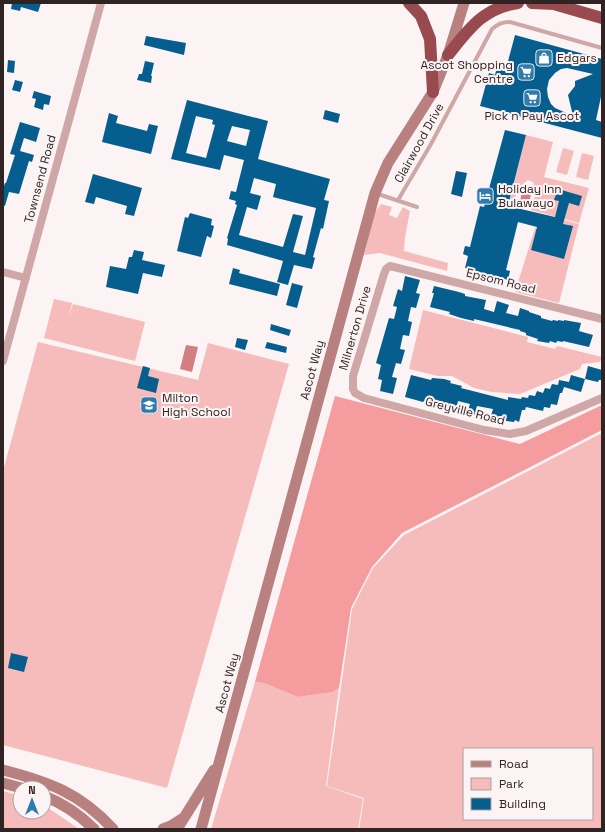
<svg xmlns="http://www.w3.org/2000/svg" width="605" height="832" font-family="'Space Grotesk',sans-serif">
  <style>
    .green { fill: #f6bbbb; fill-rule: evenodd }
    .forest { fill: #f59c9e }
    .water { fill: #d37e81 }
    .building { fill: #055e8d; fill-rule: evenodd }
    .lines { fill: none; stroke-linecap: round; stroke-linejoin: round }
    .lane { stroke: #cfa7a7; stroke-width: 4 }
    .street { stroke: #cfa7a7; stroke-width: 8 }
    .secondary { stroke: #b98080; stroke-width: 11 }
    .highway { stroke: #994a4e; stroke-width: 12 }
    .labels { text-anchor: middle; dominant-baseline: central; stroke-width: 4; stroke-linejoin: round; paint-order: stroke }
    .poi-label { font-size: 12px; fill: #302323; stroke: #fcf4f4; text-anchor: start }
    .street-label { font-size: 12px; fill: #302323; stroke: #fcf4f4 }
  </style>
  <rect width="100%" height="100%" fill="#fcf4f4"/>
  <!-- green -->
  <path class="green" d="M526 135 553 142 544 177 589 188 579 223 531 210 536 191 533 182 528 180 518 188 513 206 509 205Z
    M563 148 574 151 567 175 556 172Z
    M582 153 594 156 588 180 576 177Z
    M381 204 392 207 389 215 397 218 403 207 410 211 405 237 404 251 448 263 447 271 380 253 364 255 375 212Z
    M556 218 579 224 559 303 515 292 535 228 542 230Z
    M54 299 72 303 69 317 73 304 145 322 135 361 44 338Z
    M423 310 528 337 527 342 555 349 557 346 602 357 600 362 582 364 580 369 520 394 492 392 474 388 452 376H438L409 369Z
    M38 342 198 380 208 343 289 364 167 788 3 745V471Z
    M602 433V829H359L364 798 327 786 352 609 373 568 404 535ZM464 749H592V819H464Z
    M255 682 264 683 298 697 333 692 339 688 326 786 363 799 358 829H211Z
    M3 791 20 796V812H44V805L79 829H3Z"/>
  <!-- forest -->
  <path class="forest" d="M335 396 520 444 602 405V430L402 533 372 567 351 608 339 688 333 692 298 697 264 683 255 682Z"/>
  <!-- water -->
  <path class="water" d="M523 188 532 190 528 207 519 205Z
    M186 345 198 347 192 372 180 369Z"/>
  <!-- building -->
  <path class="building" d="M12 3H41L38 12 21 7 20 11 11 9Z
    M515 35 602 59V92L596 120 602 122V138L480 106 489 73 495 75 498 63 507 65ZM567 68 593 74 575 81V86L568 95 573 116 555 108 551 104 548 97 547 89 549 80 555 73 561 69Z
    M146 36 186 43 184 55 144 45Z
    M8 60 15 61 14 73 7 72Z
    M145 61 154 63 151 76H152L151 83 137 80 139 74H142Z
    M15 80 23 82 20 92 12 90Z
    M34 91 51 96 49 105 44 104 43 110 34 107 36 99 32 98Z
    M187 100 268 121 258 159 330 179 324 200 329 201 323 229 321 228 313 257 315 258 312 269 294 265 288 285 277 282 283 261 227 245 228 239 227 238 237 205 235 204 236 201 229 199 231 191 236 192 244 160 224 155 220 170 171 159ZM196 116 213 120 212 124 215 125 206 158 186 153ZM232 126 250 130 246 146 227 141ZM254 178 276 184 273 197 316 208 305 255 293 252 303 216 293 214 283 247 239 235 247 207 257 210 261 196 250 193Z
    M325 110 340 114 338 123 323 119Z
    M109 113 118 116 116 123 147 131 149 124 158 126 151 154 102 142Z
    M20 122 40 128 36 142 24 138 20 151 34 155 32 162 29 161 19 194 9 192 5 206 3 205V189L5 183H6L15 155 10 154Z
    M505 130 526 135 508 206 555 217 559 201 554 200 558 189 582 196 579 206 569 203 563 224 573 226 564 259 531 250 537 227 518 222 506 270 510 271 508 280 465 268 468 256 463 254 465 246 470 247 480 206 484 207Z
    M456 171 467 173 462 197 451 194Z
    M93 174 142 188 134 216 125 214 127 206 96 197 94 204 85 202Z
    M190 213 212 219 211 225 214 226 211 238 207 236 201 257 177 251 185 217 188 218Z
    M134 250 144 252 142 260 165 265 162 277 143 273 138 294 106 287 110 266 126 269 129 257H132Z
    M233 268 240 270 239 273 280 284 277 296 229 284Z
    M405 276 420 280 416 293 420 294 416 308 411 307 408 321 412 322 409 336 403 335 400 349 405 350 401 364 396 363 392 377 397 378 393 394 380 391 382 380 378 379 381 365 376 363 389 318 394 319 397 307 393 306 398 289 402 291Z
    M292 283 303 286 297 308 286 305Z
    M434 286 459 292 465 294V296L486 300 484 309 494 312 497 301 509 305 506 313 518 316 520 308 529 311V312L541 316V318L552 321 553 320 558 321V320L564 321V320L581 323 579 331 593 335 589 347 563 341V342L557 341 556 343 550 341 549 343 537 341 538 339 526 335V333L520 331V330L474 319V321L461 318 449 314 450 312 430 307 434 293H432Z
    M271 324 291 330 289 336 270 330Z
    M237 338 248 340 245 350 235 347Z
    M267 342 287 347 286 353 265 348Z
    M143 366 150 368 148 376 159 379 156 393 137 388Z
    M588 366 602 370V380H599L598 382 585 379Z
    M411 375 431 380 432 378 444 379 451 381 450 383 462 386 461 388 508 400V397L521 399 522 397 528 398 529 395 535 396 537 391 543 393 545 388 550 389 552 384 558 385 559 380 569 382 571 375 585 379 581 392 564 387 562 393H560L557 405 551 404 550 408 544 407 543 411 526 407 525 410H522L519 422 515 420 514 422 500 420V422L490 419 493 409 477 406 475 415 467 414 470 404 458 401 456 410 447 407V406L430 401H424L423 402 405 397Z
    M11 653 28 657 24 672 8 668Z"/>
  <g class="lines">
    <!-- lane -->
    <path class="lane" d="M375 193 417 207
      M398 200 431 144 492 29C498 24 502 22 510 22L602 48"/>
    <!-- street -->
    <path class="street" d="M3 272 26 278
      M602 319 390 266 386 269 384 274 353 376V389L355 393 364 398 484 430 510 434 526 431 602 398
      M3 361 101 3"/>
    <!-- secondary -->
    <path class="secondary" d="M3 770C49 782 80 793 113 829
      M3 783 21 788
      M44 796C62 803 80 815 94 829
      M163 829 171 826 182 819
      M177 829 214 770
      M201 829 375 193 388 163 433 92 448 55 464 3"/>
    <!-- highway -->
    <path class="highway" d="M409 3 421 16 430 39 433 92
      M532 3 555 4
      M550 3 602 18
      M448 55C469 29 483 8 518 3"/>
  </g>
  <!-- icons -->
  <defs>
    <symbol id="shop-square" viewBox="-11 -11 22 22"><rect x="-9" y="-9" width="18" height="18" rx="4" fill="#2e7cae" stroke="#fcf4f4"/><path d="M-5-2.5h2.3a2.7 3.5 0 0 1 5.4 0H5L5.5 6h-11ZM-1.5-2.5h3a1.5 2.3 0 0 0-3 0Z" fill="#fff"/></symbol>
    <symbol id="supermarket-square" viewBox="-11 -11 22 22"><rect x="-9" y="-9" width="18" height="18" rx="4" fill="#2e7cae" stroke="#fcf4f4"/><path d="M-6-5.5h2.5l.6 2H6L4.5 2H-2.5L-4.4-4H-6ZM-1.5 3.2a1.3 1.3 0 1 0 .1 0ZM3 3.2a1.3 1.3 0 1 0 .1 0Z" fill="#fff"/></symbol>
    <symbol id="hotel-square" viewBox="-11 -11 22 22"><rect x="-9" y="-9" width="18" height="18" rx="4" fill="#2e7cae" stroke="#fcf4f4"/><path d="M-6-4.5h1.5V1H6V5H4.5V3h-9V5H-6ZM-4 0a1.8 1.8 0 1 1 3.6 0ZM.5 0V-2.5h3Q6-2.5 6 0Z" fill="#fff"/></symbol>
    <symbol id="school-square" viewBox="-11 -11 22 22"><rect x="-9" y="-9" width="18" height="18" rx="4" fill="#2e7cae" stroke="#fcf4f4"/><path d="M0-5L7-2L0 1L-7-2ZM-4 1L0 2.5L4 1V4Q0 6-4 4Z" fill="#fff"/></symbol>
  </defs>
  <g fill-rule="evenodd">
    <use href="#shop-square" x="534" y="48" width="20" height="20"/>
    <use href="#supermarket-square" x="516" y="62" width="20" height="20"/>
    <use href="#supermarket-square" x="522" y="88" width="20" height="20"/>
    <use href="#hotel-square" x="475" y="186" width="20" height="20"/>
    <use href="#school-square" x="139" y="395" width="20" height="20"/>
  </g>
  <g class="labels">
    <!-- poi labels -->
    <g class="poi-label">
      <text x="557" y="58">Edgars</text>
      <text x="513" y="65" text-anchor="end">Ascot Shopping<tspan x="513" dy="14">Centre</tspan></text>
      <text x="532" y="116" text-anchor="middle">Pick n Pay Ascot</text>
      <text x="498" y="189">Holiday Inn<tspan x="498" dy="14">Bulawayo</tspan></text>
      <text x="162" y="398">Milton<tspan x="162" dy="14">High School</tspan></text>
    </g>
    <!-- street labels -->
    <g class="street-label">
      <text transform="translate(419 143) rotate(-61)">Clairwood Drive</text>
      <text transform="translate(40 179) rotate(-75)">Townsend Road</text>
      <text transform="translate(501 281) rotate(14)">Epsom Road</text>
      <text transform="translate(355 328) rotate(-74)">Milnerton Drive</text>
      <text transform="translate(312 370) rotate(-75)">Ascot Way</text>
      <text transform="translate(465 411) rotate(14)">Greyville Road</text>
      <text transform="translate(227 683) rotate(-75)">Ascot Way</text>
    </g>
  </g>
  <!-- border -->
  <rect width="605" height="832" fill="none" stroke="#302323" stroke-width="8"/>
  <!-- legend -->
  <rect x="463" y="748" width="130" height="72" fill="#fcf4f4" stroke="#aaa0a0"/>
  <rect x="471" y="761" width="20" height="6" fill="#b98080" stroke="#aaa0a0"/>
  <text x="499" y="768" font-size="12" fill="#302323">Road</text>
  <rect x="471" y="778" width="20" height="12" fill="#f6bbbb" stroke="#aaa0a0"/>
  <text x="499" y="788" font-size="12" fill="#302323">Park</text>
  <rect x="471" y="798" width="20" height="12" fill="#055e8d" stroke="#aaa0a0"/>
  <text x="499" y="808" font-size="12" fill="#302323">Building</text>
  <!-- north arrow -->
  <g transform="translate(32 800)"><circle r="19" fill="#fcf4f4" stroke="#aaa0a0"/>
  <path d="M0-3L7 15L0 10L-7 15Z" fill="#2e7cae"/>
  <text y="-6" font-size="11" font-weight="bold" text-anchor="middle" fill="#302323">N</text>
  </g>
</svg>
